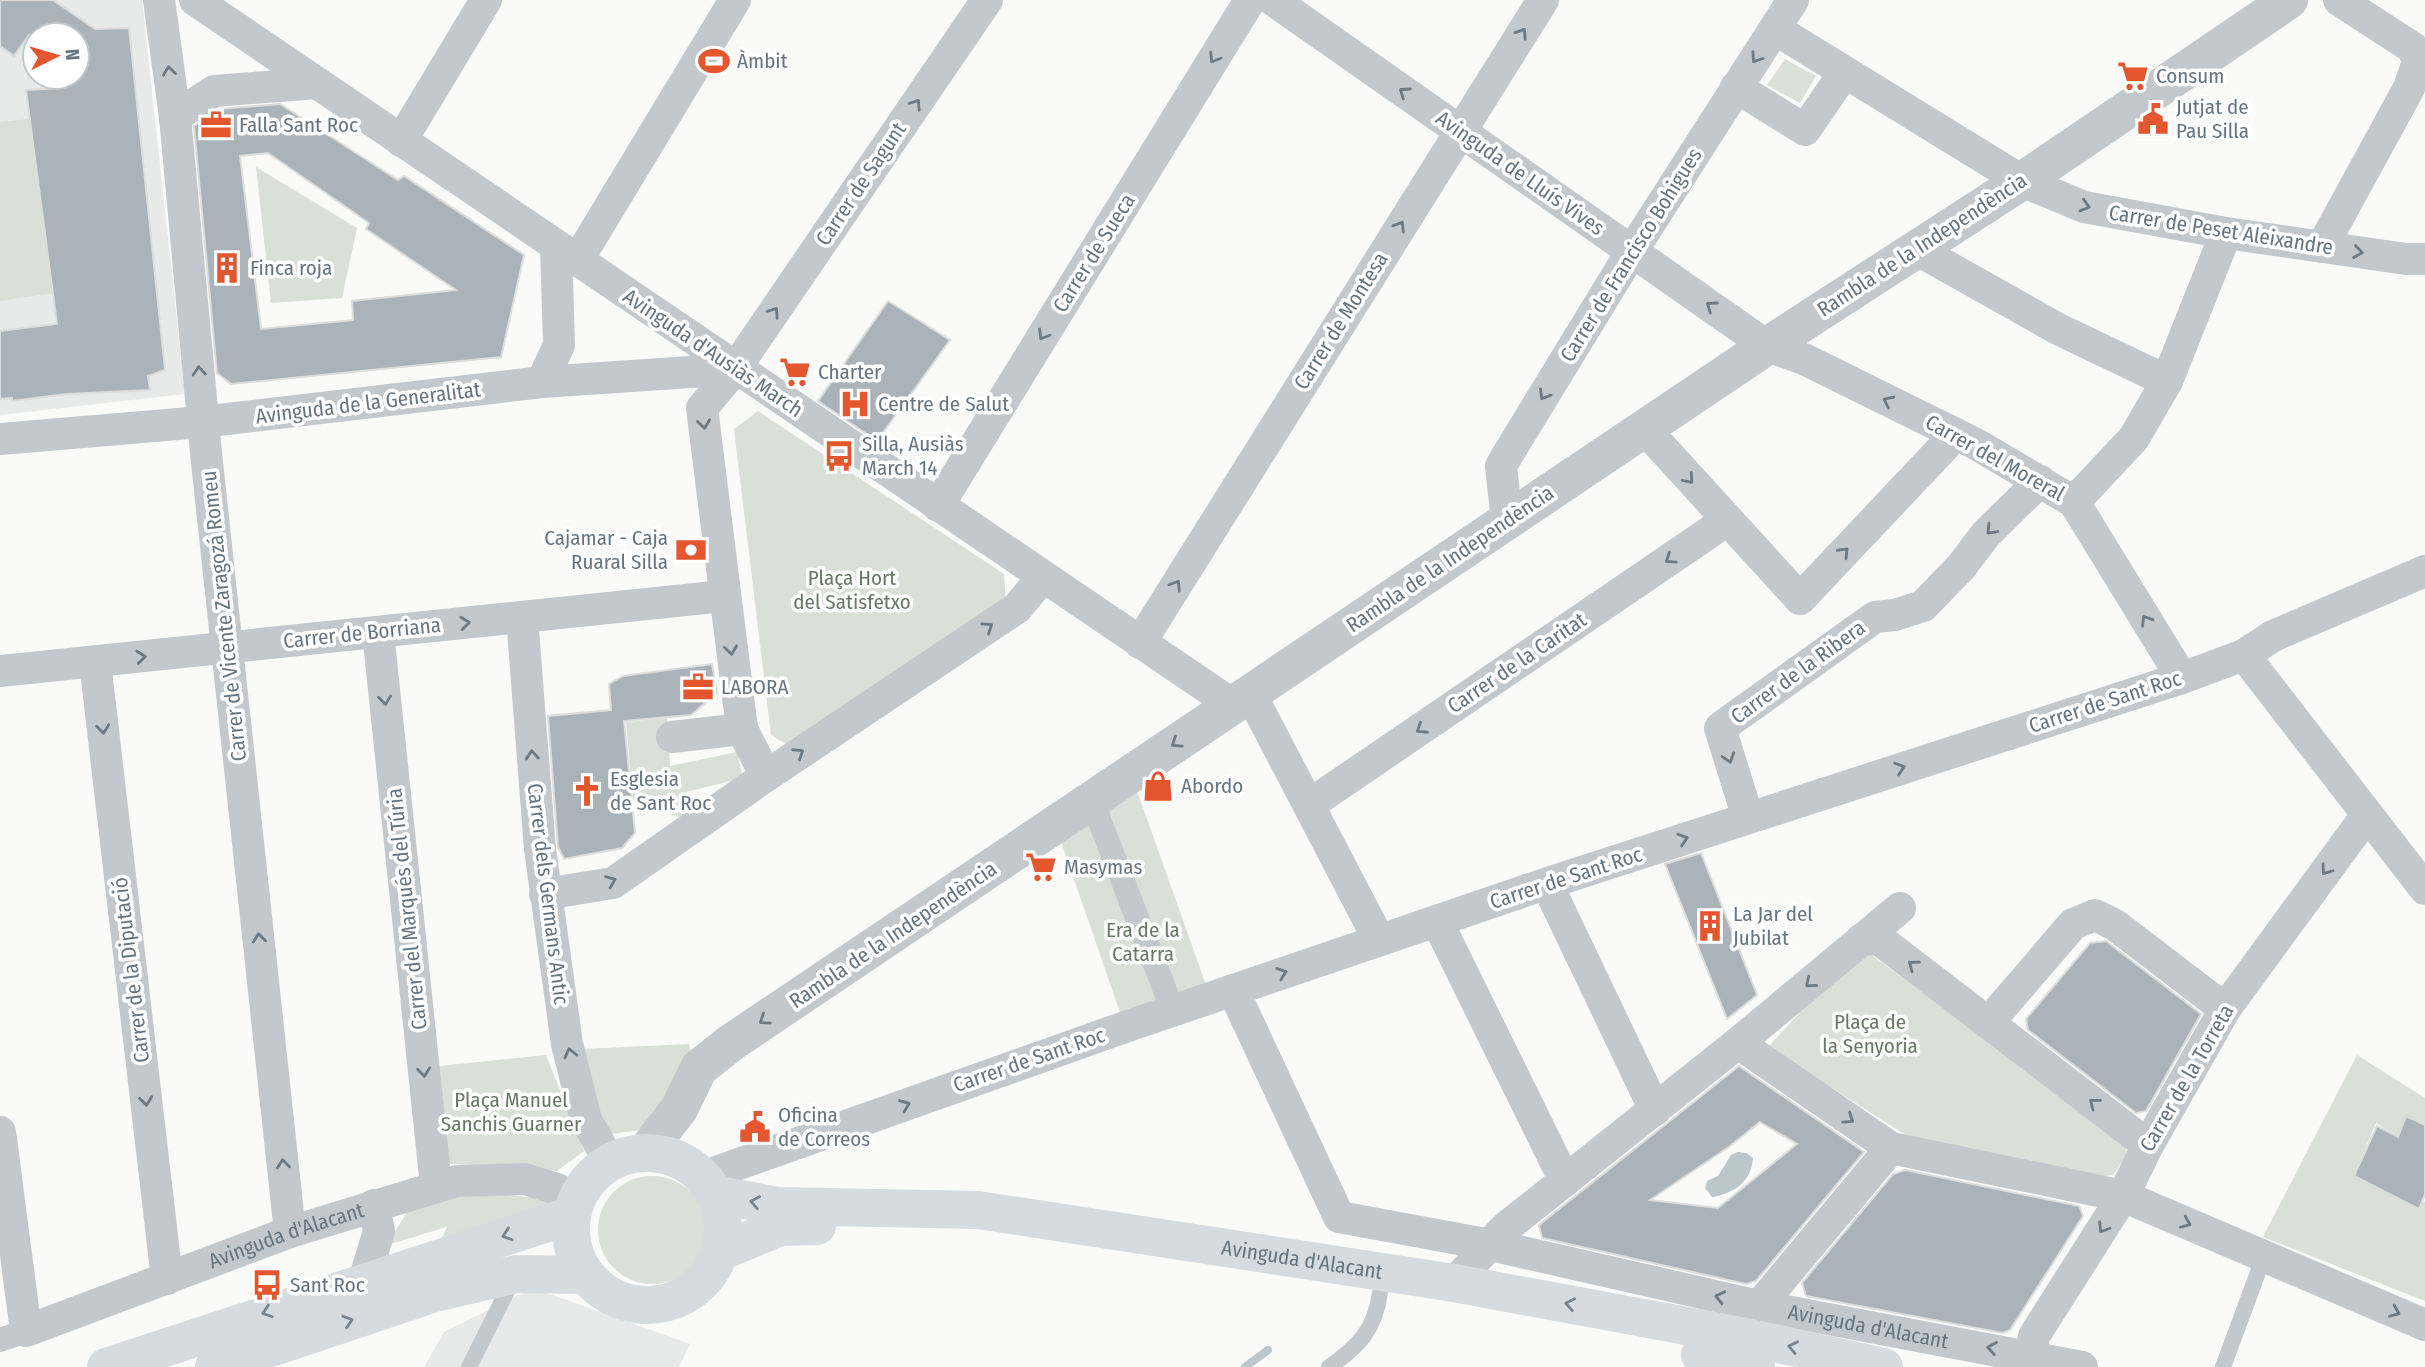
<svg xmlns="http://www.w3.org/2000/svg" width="2425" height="1367" font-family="'Fira Sans Condensed',sans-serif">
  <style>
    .built { fill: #e8e9e9; fill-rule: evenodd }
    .green { fill: #dadfd7 }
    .water { fill: #bbc7cb }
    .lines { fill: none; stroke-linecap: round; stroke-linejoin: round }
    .stream { stroke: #bbc7cb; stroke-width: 8 }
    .building { fill: #aab3b9; stroke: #dcdcda; stroke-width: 2; fill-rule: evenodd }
    .service { stroke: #c3c8cc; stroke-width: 16 }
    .pedestrian { stroke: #c3c8cc; stroke-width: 24 }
    .minor { stroke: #c3c8cc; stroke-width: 32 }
    .tertiary { stroke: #c3c8cc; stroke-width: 38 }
    .secondary { stroke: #d6dbdf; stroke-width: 38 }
    .oneway { stroke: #6a7a87 }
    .oneway2 { stroke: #768591 }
    .labels { text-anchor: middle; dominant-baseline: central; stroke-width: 7; stroke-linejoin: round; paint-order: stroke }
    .poi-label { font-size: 21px; fill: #657683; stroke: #fff; text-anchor: start }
    .street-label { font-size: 21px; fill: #657683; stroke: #fff }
    .park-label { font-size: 21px; fill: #687a64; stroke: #fff }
  </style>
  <rect width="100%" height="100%" fill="#fafaf8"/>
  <!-- built -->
  <path class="built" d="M0 0H142L185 394 0 415ZM35 35H77V77H35Z
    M533 1288 690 1344 679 1367H424L444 1332Z"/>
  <!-- green -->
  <path class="green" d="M1785 59 1816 76 1800 103 1767 85Z
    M29 119 53 293 0 301V122Z
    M256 167 357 228 342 298 271 303Z
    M758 411 1004 574 1006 606 791 747 771 735 734 429Z
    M667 718 670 766 737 752 743 778 686 792 688 812 680 817 672 815 670 796 633 800 626 722Z
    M1131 774 1211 999 1125 1027 1056 827Z
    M1854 954 1873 956 2125 1140 2127 1154 2114 1174 2085 1181 1920 1144 1768 1047Z
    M689 1044 692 1058 648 1129 611 1134 598 1112 583 1049Z
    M546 1055 584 1151 557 1171 532 1167 450 1164 439 1149 430 1067Z
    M2357 1055 2425 1098V1125L2398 1137 2376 1123 2354 1175 2425 1202V1301L2263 1237Z
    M598 1230a54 54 0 1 1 108 0a54 54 0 1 1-108 0Z
    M462 1190 556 1200 438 1246 447 1227 387 1245 412 1204Z"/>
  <!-- water -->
  <path class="water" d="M1738 1152 1746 1153 1753 1158C1751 1182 1735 1193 1712 1197L1705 1188 1707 1181 1718 1176 1731 1155Z"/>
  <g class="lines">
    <!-- stream -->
    <path class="stream" d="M1245 1367 1268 1350"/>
  </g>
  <!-- building -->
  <path class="building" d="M0 0H53L95 29 129 28 165 370 148 376 150 390 66 394 12 401V398L0 399V331L57 324 26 90 61 88 69 77H77V35H29L14 56 0 46Z
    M280 104 398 180 404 176 524 255 501 357 231 384 217 373 194 126 220 109ZM268 153 369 223 366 229 456 290 352 301 353 320 261 329 240 156Z
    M888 301 950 340 877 441 818 401Z
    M712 664 717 693 691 715 624 721 635 833 622 848 564 859 558 847 548 716 611 710 609 684 623 676Z
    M1701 853 1757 995 1727 1019 1665 864Z
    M2106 941 2201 1014 2146 1111 2136 1113 2028 1030 2026 1019 2090 943Z
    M1739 1066 1864 1152 1756 1281 1746 1284 1542 1238 1539 1225ZM1760 1122 1797 1144 1718 1208 1650 1200 1730 1146Z
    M2406 1116 2425 1125V1194L2419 1209 2354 1176 2377 1126 2398 1137Z
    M1905 1170 2079 1206 2083 1216 2010 1330 2003 1333 1806 1296 1802 1283 1893 1174Z"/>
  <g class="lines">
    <!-- service -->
    <path class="service" d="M469 1367 513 1279
      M1329 1367C1358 1347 1375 1330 1380 1293
      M2223 1367 2264 1256"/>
    <!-- pedestrian -->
    <path class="pedestrian" d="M1092 801 1173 1011
      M0 1340 26 1331"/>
    <!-- minor -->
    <g class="minor">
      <path d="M159 0 175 117 206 453 290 1232"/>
      <path d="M195 0 1233 705"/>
      <path d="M1273 0 1767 346 1804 359 1976 444 2074 502 2182 678"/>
      <path d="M1775 29 2022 181 2084 207 2226 233 2406 259H2425"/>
      <path d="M1736 87 1805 130 1844 73"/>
      <path d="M175 117 214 91 317 83"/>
      <path d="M401 141 486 0"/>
      <path d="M2322 247 2409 88 2418 62 2413 48 2339 0"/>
      <path d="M1916 249 2058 329 2167 381"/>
      <path d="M577 261 735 0"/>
      <path d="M542 382 559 345 556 246"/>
      <path d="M1644 428 1800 599 1956 434"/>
      <path d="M0 439 202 422 542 382 735 369"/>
      <path d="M2074 502 2134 438 2167 381 2226 233"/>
      <path d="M938 506 1250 0"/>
      <path d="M1507 521 1501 466 1508 454 1632 251 1793 0"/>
      <path d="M522 617 540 849 567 1044 586 1120 610 1162"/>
      <path d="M378 632 436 1186"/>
      <path d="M1140 643 1543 0"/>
      <path d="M2244 655 2425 889"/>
      <path d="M95 662 167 1279"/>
      <path d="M0 671 724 596"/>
      <path d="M1250 693 1379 940"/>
      <path d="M672 737 742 729"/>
      <path d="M766 776 742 729 702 408 735 369 987 0"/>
      <path d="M1309 805 1726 521"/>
      <path d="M1748 818 1720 728 1875 617 1895 615 1923 606 1961 567 1986 534 2040 481"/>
      <path d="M1547 884 1655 1110"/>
      <path d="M545 894 613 883 766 776 1017 608 1042 578"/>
      <path d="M1900 908 1738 1043 1891 1148 2123 1196 2425 1325"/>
      <path d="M1437 921 1565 1181"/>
      <path d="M1862 939 1880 940 2148 1145"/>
      <path id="s1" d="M1233 990 1339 1217 1491 1245 1759 1306 2082 1367"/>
      <path d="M1989 1022 2073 924 2095 915 2115 925 2225 1009"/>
      <path id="s2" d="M0 1132 26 1331 290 1232 457 1181 525 1179 557 1189 576 1203"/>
      <path d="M702 1177 1125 1027 1551 882 2182 678 2244 655 2273 636 2425 571"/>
      <path d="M364 1281 379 1231 374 1205"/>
      <path d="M1454 1283 1504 1229 1738 1043"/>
      <path d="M1759 1306 1891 1148"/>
      <path d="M2031 1355 2034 1336 2123 1196 2148 1145 2225 1009 2367 815"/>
    </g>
    <!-- tertiary -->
    <path class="tertiary" d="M645 1153 679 1109 699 1068 732 1042 1767 346 2022 181 2289 0"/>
    <!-- secondary -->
    <g class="secondary">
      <circle cx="647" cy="1229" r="76"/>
      <path id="s3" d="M714 1194 778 1206 978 1210 1454 1283 1746 1337 1884 1367"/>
      <path d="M720 1252 780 1227 817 1226"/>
      <path d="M1700 1355 1756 1367"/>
      <path d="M106 1367 572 1215"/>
      <path d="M214 1367 435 1293 516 1274 586 1275"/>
    </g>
  </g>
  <!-- one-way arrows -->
  <defs><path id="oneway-chevron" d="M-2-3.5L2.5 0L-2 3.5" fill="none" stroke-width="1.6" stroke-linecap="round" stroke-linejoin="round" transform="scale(1.75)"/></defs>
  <g class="oneway">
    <use href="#oneway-chevron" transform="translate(1522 33) rotate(-57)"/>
    <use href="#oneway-chevron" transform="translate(1214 58) rotate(122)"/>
    <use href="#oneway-chevron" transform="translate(1756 58) rotate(124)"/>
    <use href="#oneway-chevron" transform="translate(169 71) rotate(-98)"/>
    <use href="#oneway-chevron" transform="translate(1404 92) rotate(-145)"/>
    <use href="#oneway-chevron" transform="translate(916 104) rotate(-56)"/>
    <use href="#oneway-chevron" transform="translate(2085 206) rotate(16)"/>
    <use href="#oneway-chevron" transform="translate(1400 226) rotate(-58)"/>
    <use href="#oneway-chevron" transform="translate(2358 252) rotate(8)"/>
    <use href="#oneway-chevron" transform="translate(1711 306) rotate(-145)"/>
    <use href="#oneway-chevron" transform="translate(774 312) rotate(-56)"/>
    <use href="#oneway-chevron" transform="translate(1043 335) rotate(122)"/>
    <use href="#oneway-chevron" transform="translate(199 371) rotate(-95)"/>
    <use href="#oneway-chevron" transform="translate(1544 395) rotate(121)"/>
    <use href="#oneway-chevron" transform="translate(1888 401) rotate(-154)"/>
    <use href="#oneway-chevron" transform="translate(704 424) rotate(82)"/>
    <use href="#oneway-chevron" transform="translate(1689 479) rotate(49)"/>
    <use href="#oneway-chevron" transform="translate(1991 530) rotate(134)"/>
    <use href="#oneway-chevron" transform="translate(1844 552) rotate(-46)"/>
    <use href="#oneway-chevron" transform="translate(1670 559) rotate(146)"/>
    <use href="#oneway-chevron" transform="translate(1176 585) rotate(-58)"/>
    <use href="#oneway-chevron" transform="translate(2146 620) rotate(-121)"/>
    <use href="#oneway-chevron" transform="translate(465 623) rotate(-6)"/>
    <use href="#oneway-chevron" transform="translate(988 627) rotate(-34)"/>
    <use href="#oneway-chevron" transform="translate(731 650) rotate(82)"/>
    <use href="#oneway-chevron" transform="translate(141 657) rotate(-6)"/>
    <use href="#oneway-chevron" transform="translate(385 700) rotate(84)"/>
    <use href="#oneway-chevron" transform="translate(103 729) rotate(83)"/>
    <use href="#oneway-chevron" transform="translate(1421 729) rotate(146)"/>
    <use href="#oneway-chevron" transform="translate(1176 743) rotate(146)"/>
    <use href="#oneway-chevron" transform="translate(799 753) rotate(-34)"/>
    <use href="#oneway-chevron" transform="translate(532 755) rotate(-95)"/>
    <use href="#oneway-chevron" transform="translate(1729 758) rotate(72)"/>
    <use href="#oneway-chevron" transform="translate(1900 768) rotate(-18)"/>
    <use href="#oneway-chevron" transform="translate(1683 839) rotate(-18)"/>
    <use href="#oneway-chevron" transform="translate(2326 870) rotate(126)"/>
    <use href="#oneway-chevron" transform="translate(611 881) rotate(-22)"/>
    <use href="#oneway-chevron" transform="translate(259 938) rotate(-96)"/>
    <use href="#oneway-chevron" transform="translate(1913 965) rotate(-143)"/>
    <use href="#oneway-chevron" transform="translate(1282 973) rotate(-19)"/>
    <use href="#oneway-chevron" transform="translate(1810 983) rotate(140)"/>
    <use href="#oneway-chevron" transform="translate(764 1020) rotate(146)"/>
    <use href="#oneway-chevron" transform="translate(570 1053) rotate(-103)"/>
    <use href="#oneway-chevron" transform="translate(424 1072) rotate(84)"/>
    <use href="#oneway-chevron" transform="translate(146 1101) rotate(83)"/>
    <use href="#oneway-chevron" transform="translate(2094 1103) rotate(-142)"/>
    <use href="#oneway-chevron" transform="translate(905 1105) rotate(-21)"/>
    <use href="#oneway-chevron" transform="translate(1849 1119) rotate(34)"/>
    <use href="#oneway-chevron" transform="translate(283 1164) rotate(-96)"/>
    <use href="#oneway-chevron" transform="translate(2186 1223) rotate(23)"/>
    <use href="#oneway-chevron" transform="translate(2103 1228) rotate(122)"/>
    <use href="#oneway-chevron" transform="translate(1720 1297) rotate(-167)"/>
    <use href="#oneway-chevron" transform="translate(2395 1312) rotate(23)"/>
    <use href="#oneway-chevron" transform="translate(1992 1348) rotate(-170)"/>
  </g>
  <g class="oneway2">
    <use href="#oneway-chevron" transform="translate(755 1202) rotate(-169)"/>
    <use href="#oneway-chevron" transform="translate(507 1235) rotate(162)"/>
    <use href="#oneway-chevron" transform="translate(1570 1304) rotate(-169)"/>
    <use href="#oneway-chevron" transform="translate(267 1312) rotate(162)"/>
    <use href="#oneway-chevron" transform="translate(348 1321) rotate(-18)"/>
    <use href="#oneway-chevron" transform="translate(1793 1347) rotate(-168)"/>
  </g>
  <!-- icons -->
  <defs>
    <symbol id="stadium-bare" viewBox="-9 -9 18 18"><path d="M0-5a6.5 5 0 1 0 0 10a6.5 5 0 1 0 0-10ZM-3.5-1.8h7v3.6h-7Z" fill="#e4572e" stroke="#fff" stroke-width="2.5" paint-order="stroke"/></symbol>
    <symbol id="supermarket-bare" viewBox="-9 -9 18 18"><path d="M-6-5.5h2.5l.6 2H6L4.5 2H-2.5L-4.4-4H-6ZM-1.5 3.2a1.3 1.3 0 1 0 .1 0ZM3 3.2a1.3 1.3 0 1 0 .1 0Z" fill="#e4572e" stroke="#fff" stroke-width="2.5" paint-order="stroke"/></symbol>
    <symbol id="civic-bare" viewBox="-9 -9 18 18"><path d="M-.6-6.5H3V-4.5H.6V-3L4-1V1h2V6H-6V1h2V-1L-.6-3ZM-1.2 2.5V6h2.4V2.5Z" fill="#e4572e" stroke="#fff" stroke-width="2.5" paint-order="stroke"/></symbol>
    <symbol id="office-bare" viewBox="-9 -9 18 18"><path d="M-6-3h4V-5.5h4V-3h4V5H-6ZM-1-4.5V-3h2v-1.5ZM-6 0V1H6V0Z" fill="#e4572e" stroke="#fff" stroke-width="2.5" paint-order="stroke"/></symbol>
    <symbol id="building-bare" viewBox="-9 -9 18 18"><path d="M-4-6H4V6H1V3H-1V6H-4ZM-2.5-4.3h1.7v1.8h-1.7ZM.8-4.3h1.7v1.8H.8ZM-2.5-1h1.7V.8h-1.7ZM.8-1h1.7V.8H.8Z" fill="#e4572e" stroke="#fff" stroke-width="2.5" paint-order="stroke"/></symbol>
    <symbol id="hospital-bare" viewBox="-9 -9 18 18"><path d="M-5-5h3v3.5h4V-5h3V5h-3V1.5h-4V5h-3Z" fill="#e4572e" stroke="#fff" stroke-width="2.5" paint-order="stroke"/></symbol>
    <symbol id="bus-bare" viewBox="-9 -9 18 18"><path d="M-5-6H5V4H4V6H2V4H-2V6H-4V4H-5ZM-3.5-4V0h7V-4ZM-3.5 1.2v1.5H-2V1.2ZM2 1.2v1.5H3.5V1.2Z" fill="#e4572e" stroke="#fff" stroke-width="2.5" paint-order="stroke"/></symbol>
    <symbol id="bank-bare" viewBox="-9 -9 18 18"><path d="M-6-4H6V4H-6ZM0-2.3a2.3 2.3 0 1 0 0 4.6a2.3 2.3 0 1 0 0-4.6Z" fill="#e4572e" stroke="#fff" stroke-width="2.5" paint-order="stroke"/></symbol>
    <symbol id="shop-bare" viewBox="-9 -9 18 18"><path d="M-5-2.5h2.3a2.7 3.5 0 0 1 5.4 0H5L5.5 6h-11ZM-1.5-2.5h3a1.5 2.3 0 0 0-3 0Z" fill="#e4572e" stroke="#fff" stroke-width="2.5" paint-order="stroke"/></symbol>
    <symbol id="church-bare" viewBox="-9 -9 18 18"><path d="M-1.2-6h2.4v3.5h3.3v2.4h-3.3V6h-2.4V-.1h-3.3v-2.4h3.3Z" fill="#e4572e" stroke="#fff" stroke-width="2.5" paint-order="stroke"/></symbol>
  </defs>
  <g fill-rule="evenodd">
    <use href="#stadium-bare" x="692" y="39" width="44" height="44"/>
    <use href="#supermarket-bare" x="2111" y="54" width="44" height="44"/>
    <use href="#civic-bare" x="2131" y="97" width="44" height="44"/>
    <use href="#office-bare" x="194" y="103" width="44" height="44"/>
    <use href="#building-bare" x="205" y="246" width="44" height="44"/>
    <use href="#supermarket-bare" x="773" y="350" width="44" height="44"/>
    <use href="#hospital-bare" x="833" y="382" width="44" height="44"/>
    <use href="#bus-bare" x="817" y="434" width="44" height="44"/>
    <use href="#bank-bare" x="669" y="528" width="44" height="44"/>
    <use href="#office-bare" x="676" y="665" width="44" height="44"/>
    <use href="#shop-bare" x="1136" y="764" width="44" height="44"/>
    <use href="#church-bare" x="565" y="769" width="44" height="44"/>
    <use href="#supermarket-bare" x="1019" y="845" width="44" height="44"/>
    <use href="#building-bare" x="1688" y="904" width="44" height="44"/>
    <use href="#civic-bare" x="733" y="1105" width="44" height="44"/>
    <use href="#bus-bare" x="245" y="1263" width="44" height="44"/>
  </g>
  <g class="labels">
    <!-- poi labels -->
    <g class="poi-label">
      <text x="737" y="61">Àmbit</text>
      <text x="2156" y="76">Consum</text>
      <text x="2176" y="107">Jutjat de<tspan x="2176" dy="24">Pau Silla</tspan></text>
      <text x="239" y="125">Falla Sant Roc</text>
      <text x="250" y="268">Finca roja</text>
      <text x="818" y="372">Charter</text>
      <text x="878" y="404">Centre de Salut</text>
      <text x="862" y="444">Silla, Ausiàs<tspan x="862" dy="24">March 14</tspan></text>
      <text x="668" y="538" text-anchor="end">Cajamar - Caja<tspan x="668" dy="24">Ruaral Silla</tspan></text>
      <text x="721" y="687">LABORA</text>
      <text x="610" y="779">Esglesia<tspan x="610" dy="24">de Sant Roc</tspan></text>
      <text x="1181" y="786">Abordo</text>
      <text x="1064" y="867">Masymas</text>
      <text x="1733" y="914">La Jar del<tspan x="1733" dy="24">Jubilat</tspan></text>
      <text x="778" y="1115">Oficina<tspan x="778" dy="24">de Correos</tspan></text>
      <text x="290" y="1285">Sant Roc</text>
    </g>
    <!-- street labels -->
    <g class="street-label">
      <text transform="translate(1520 173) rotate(35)">Avinguda de Lluís Vives</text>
      <text transform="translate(861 184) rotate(-56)">Carrer de Sagunt</text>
      <text transform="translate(2221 230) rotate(9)">Carrer de Peset Aleixandre</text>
      <text transform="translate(1922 245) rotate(-33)">Rambla de la Independència</text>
      <text transform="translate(1094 253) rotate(-58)">Carrer de Sueca</text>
      <text transform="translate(1631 255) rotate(-58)">Carrer de Francisco Bohigues</text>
      <text transform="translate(1341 321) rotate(-58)">Carrer de Montesa</text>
      <text transform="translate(713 353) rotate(34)">Avinguda d'Ausiàs March</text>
      <text transform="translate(368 403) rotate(-7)">Avinguda de la Generalitat</text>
      <text transform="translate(1995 458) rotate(29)">Carrer del Moreral</text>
      <text transform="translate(1450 559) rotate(-34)">Rambla de la Independència</text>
      <text transform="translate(224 616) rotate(-96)">Carrer de Vicente Zaragozá Romeu</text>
      <text transform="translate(362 633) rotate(-6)">Carrer de Borriana</text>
      <text transform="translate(1517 663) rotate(-34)">Carrer de la Caritat</text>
      <text transform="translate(1798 672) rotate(-36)">Carrer de la Ribera</text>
      <text transform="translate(2105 702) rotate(-18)">Carrer de Sant Roc</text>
      <text transform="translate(1566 878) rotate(-18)">Carrer de Sant Roc</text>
      <text transform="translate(548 894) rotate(83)">Carrer dels Germans Antic</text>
      <text transform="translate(407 909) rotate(-96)">Carrer del Marqués del Túria</text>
      <text transform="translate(893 935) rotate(-34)">Rambla de la Independència</text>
      <text transform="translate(131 970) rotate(-97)">Carrer de la Diputació</text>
      <text transform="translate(1029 1060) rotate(-19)">Carrer de Sant Roc</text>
      <text transform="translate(2187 1078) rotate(-60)">Carrer de la Torreta</text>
      <text stroke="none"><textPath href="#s2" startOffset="478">Avinguda d'Alacant</textPath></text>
      <text stroke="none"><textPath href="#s3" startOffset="593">Avinguda d'Alacant</textPath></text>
      <text stroke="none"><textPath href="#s1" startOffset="791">Avinguda d'Alacant</textPath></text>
    </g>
    <!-- park labels -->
    <g class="park-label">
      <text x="852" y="578">Plaça Hort<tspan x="852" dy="24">del Satisfetxo</tspan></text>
      <text x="1143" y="930">Era de la<tspan x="1143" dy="24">Catarra</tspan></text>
      <text x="1870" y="1022">Plaça de<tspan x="1870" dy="24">la Senyoria</tspan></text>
      <text x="511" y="1100">Plaça Manuel<tspan x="511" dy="24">Sanchis Guarner</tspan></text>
    </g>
  </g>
  <!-- north arrow -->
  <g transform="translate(56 56) rotate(85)"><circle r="33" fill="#ffffff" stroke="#c1c8cd" stroke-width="2"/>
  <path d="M0-5L12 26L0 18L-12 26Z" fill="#e4572e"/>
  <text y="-10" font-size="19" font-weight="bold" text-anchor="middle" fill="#657683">N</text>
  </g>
</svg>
